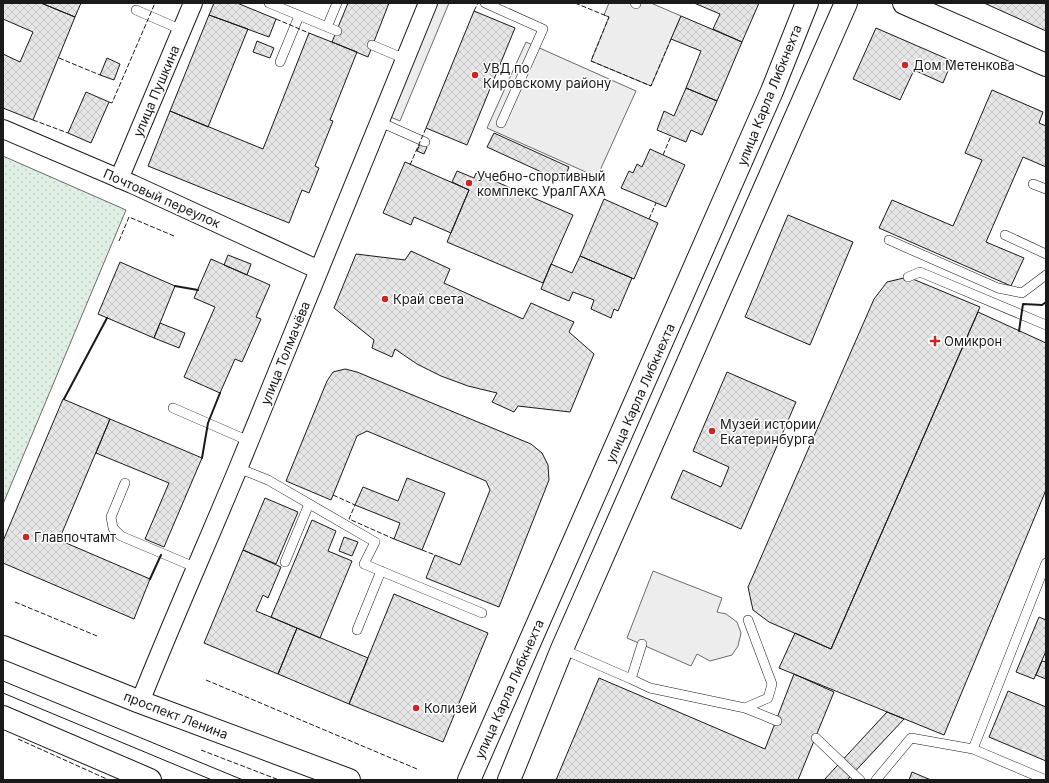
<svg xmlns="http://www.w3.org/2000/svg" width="1049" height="783" font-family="Inter,sans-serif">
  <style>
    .park { fill: url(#park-dots); stroke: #6a6a6a }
    .parking { fill: #ededed; stroke: #6a6a6a }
    .building { fill: url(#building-cross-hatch); stroke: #1a1a1a }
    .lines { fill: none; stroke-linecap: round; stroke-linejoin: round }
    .service-casing { stroke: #1a1a1a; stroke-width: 10 }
    .minor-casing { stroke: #1a1a1a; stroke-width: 20 }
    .tertiary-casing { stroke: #1a1a1a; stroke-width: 24 }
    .secondary-casing { stroke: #1a1a1a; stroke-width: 24 }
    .service { stroke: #fff; stroke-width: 9 }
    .minor { stroke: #fff; stroke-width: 18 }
    .tertiary { stroke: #fff; stroke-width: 22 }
    .secondary { stroke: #fff; stroke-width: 22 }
    .tram { stroke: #1a1a1a; stroke-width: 1 }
    .fence { stroke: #1a1a1a; stroke-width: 1; stroke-dasharray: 5 2; stroke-linecap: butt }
    .wall { stroke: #1a1a1a; stroke-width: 2 }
    .poi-dot { fill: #c62828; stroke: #fff; stroke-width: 1.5 }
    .labels { text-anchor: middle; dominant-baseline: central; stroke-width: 3; stroke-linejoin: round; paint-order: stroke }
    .poi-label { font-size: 13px; fill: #1a1a1a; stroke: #fff; text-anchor: start }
    .street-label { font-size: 13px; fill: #1a1a1a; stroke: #fff }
  </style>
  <defs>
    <pattern id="park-dots" width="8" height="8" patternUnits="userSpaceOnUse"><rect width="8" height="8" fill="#e0efe3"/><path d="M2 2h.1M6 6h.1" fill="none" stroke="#c0ccc2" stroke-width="1.8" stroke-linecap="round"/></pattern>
    <pattern id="building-cross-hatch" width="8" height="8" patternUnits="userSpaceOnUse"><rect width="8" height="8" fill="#e6e6e6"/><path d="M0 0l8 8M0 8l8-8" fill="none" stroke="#c5c5c5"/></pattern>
  </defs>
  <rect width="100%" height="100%" fill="#fff"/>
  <!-- park -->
  <path class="park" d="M3 156 126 210 3 504Z"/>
  <!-- parking -->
  <path class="parking" d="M434 3H449L400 121 388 116Z
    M609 3H651L681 16 651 86 591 61 609 17 604 15Z
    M526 42 636 91 597 177 487 128Z
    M653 571 722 598 717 612 726 614 737 622 741 633 738 646 732 655 710 661 697 654 691 666 627 638Z"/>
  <!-- building -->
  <path class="building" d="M3 3H41L75 17 33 120 3 108V54L20 62 33 32 3 19Z
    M41 3H81L75 17Z
    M214 3H237L276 19 269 37 209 15Z
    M348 3H389L368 57 332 42Z
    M694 3H759L742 42 713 29 720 14Z
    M984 3H1046V31Z
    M474 11 515 28 467 145 426 128Z
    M209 15 248 29 208 127 170 111Z
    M681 16 742 42 717 101 686 88 701 51 671 39Z
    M876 28 952 61 943 83 914 70 900 100 853 79Z
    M309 33 357 52 330 120 333 121 315 166 319 168 309 193 302 190 289 223 148 166 170 111 263 149Z
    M257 41 274 48 270 58 253 52Z
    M107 58 120 64 114 80 100 75Z
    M686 88 717 101 702 135 691 130 686 142 657 130 664 111 674 116Z
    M992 90 1043 112 1039 123 1046 126V167L1023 157 986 242 1024 258 1011 286 879 228 892 200 953 226 982 160 965 153Z
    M86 92 109 102 91 143 68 133Z
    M494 133 569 167 563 182 487 147Z
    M420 144 427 147 424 154 417 151Z
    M650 149 685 165 666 207 621 188 629 171 633 173 637 164 642 167Z
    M405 162 469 190 451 233 414 217 411 225 383 213Z
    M457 171 474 178 476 173 573 215 543 283 447 242 469 190 452 182Z
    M604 199 658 223 634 279 580 256Z
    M788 215 853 242 810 345 745 317Z
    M411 251 450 269 444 283 523 319 531 303 574 322 569 332 594 354 570 412 518 406 514 412 492 402 497 393 468 386 441 376 417 364 395 349 392 357 372 348 374 340 334 308 356 254 405 260Z
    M228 255 251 264 247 275 224 265Z
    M580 256 632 278 618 311 614 309 611 318 591 309 594 300 573 292 569 301 541 289 551 264 572 273Z
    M211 259 270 285 256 317 261 319 242 362 235 359 220 393 184 377 215 307 194 298Z
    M120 262 175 286 154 338 98 314Z
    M908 277 980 307 831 649 769 622 753 610 748 587 874 299 887 282Z
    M978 312 1046 343V490L944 735 779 668 795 633 831 649Z
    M160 323 185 333 179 348 154 338Z
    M345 369 357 372 531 444 542 453 548 465 549 480 499 607 426 578 435 555 460 565 490 490 486 481 367 431 357 436 331 500 286 481 327 381 333 372Z
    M727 372 796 402 741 529 671 498 683 470 721 487 729 467 693 451Z
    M63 399 110 419 59 540 150 579 134 619 3 563V541Z
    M110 419 202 458 164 547 145 539 169 483 96 453Z
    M407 478 445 493 422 550 394 539 400 523 355 505 363 487 398 501Z
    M265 498 298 512 276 564 243 550Z
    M312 520 336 531 328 551 352 561 320 638 271 617Z
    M344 537 358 542 352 556 339 551Z
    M243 550 281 567 268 598 263 595 256 611 297 628 278 674 204 643Z
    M394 594 488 633 443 742 349 704Z
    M1039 617 1046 620V651L1034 679 1016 672Z
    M297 628 368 658 349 704 278 674Z
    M1042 661 1046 662V679L1036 675Z
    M794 674 834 692 798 780H556L599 678 765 749Z
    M1008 691 1046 707V761L989 737Z
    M887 712 904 719 847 780H824Z
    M912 772 931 780H909Z"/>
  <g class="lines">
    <defs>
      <path id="service" d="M269 3 337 31
        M485 3 543 29 501 123
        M635 3 636 4
        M136 10 182 30
        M327 27 337 3
        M372 45 405 59
        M280 62 299 16
        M380 122 425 142
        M1033 184 1046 189
        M1005 235 1046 254
        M889 240 998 288 1022 293 1046 275
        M908 277 920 272 1046 325
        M173 408 249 441
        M238 468 268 480 375 542 364 564 482 613
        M125 483 111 517 113 528 121 536 197 568
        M285 562 309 504
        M1046 563 973 749 1046 780
        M357 630 381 571
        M562 649 631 679 642 644
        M631 679 650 688 745 708 768 698 772 684 748 620
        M745 708 777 721
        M816 738 860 780
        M876 780 911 738 973 749"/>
      <path id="minor" d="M3 129 132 184 319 270
        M119 179 193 3
        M140 702C171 624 205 548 237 471 302 315 365 159 428 3"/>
      <path id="tertiary" d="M904 3 1046 65"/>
      <path id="secondary" d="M3 647 140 702 349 780
        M3 717 150 780
        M469 780 772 91 807 3
        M509 780 562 649 846 3"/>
    </defs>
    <!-- service casing -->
    <use href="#service" class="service-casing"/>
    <!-- minor casing -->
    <use href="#minor" class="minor-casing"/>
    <!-- tertiary casing -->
    <use href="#tertiary" class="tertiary-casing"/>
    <!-- secondary casing -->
    <use href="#secondary" class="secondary-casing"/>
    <!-- service -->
    <use href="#service" class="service"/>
    <!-- minor -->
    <use href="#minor" class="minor"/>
    <!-- tertiary -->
    <use href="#tertiary" class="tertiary"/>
    <!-- secondary -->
    <use href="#secondary" class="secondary"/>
    <!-- tram -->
    <path class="tram" d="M3 681 243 780
      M3 693 212 780"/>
    <!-- fence -->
    <path class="fence" d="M575 3 609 17 591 61 651 86 671 39
      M474 11 478 3
      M276 19 309 33
      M59 58 100 75
      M109 102 112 103 155 3
      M33 120 68 133
      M663 155 671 136
      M410 165 426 128
      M649 219 656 203
      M119 241 129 217 174 236
      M333 495 355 505 349 519 394 539
      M422 550 435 555
      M15 602 97 636
      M206 680 417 769
      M18 739 109 780
      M201 750 279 780"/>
    <!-- wall -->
    <path class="wall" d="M175 286 198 290
      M1019 331 1023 304 1042 305 1046 302
      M64 399 107 318
      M202 458 208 423 220 393
      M150 579 161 555"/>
  </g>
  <!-- markers -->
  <g class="poi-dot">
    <circle cx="905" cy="65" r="4"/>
    <circle cx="475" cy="75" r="4"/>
    <circle cx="469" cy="183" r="4"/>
    <circle cx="385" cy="299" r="4"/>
    <path d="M933 335h4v4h4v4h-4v4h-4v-4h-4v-4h4z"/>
    <circle cx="712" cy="431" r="4"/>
    <circle cx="26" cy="537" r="4"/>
    <circle cx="416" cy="708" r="4"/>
  </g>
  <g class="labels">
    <!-- poi labels -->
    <g class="poi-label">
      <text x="913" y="65">Дом Метенкова</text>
      <text x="483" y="68">УВД по<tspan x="483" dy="15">Кировскому району</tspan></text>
      <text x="477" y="176">Учебно-спортивный<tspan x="477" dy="15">комплекс УралГАХА</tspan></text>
      <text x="393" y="299">Край света</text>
      <text x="944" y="341">Омикрон</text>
      <text x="720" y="424">Музей истории<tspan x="720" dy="15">Екатеринбурга</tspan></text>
      <text x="34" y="537">Главпочтамт</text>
      <text x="424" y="708">Колизей</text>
    </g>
    <!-- street labels -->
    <g class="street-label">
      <text transform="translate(156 91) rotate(-67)">улица Пушкина</text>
      <text transform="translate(769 95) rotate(-68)">улица Карла Либкнехта</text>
      <text transform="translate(162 198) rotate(24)">Почтовый переулок</text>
      <text transform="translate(285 353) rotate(-68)">улица Толмачёва</text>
      <text transform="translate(640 393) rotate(-66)">улица Карла Либкнехта</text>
      <text transform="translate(509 689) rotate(-66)">улица Карла Либкнехта</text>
      <text transform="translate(176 715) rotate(21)">проспект Ленина</text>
    </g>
  </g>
  <!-- border -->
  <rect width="1049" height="783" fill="none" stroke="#1a1a1a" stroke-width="8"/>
</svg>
